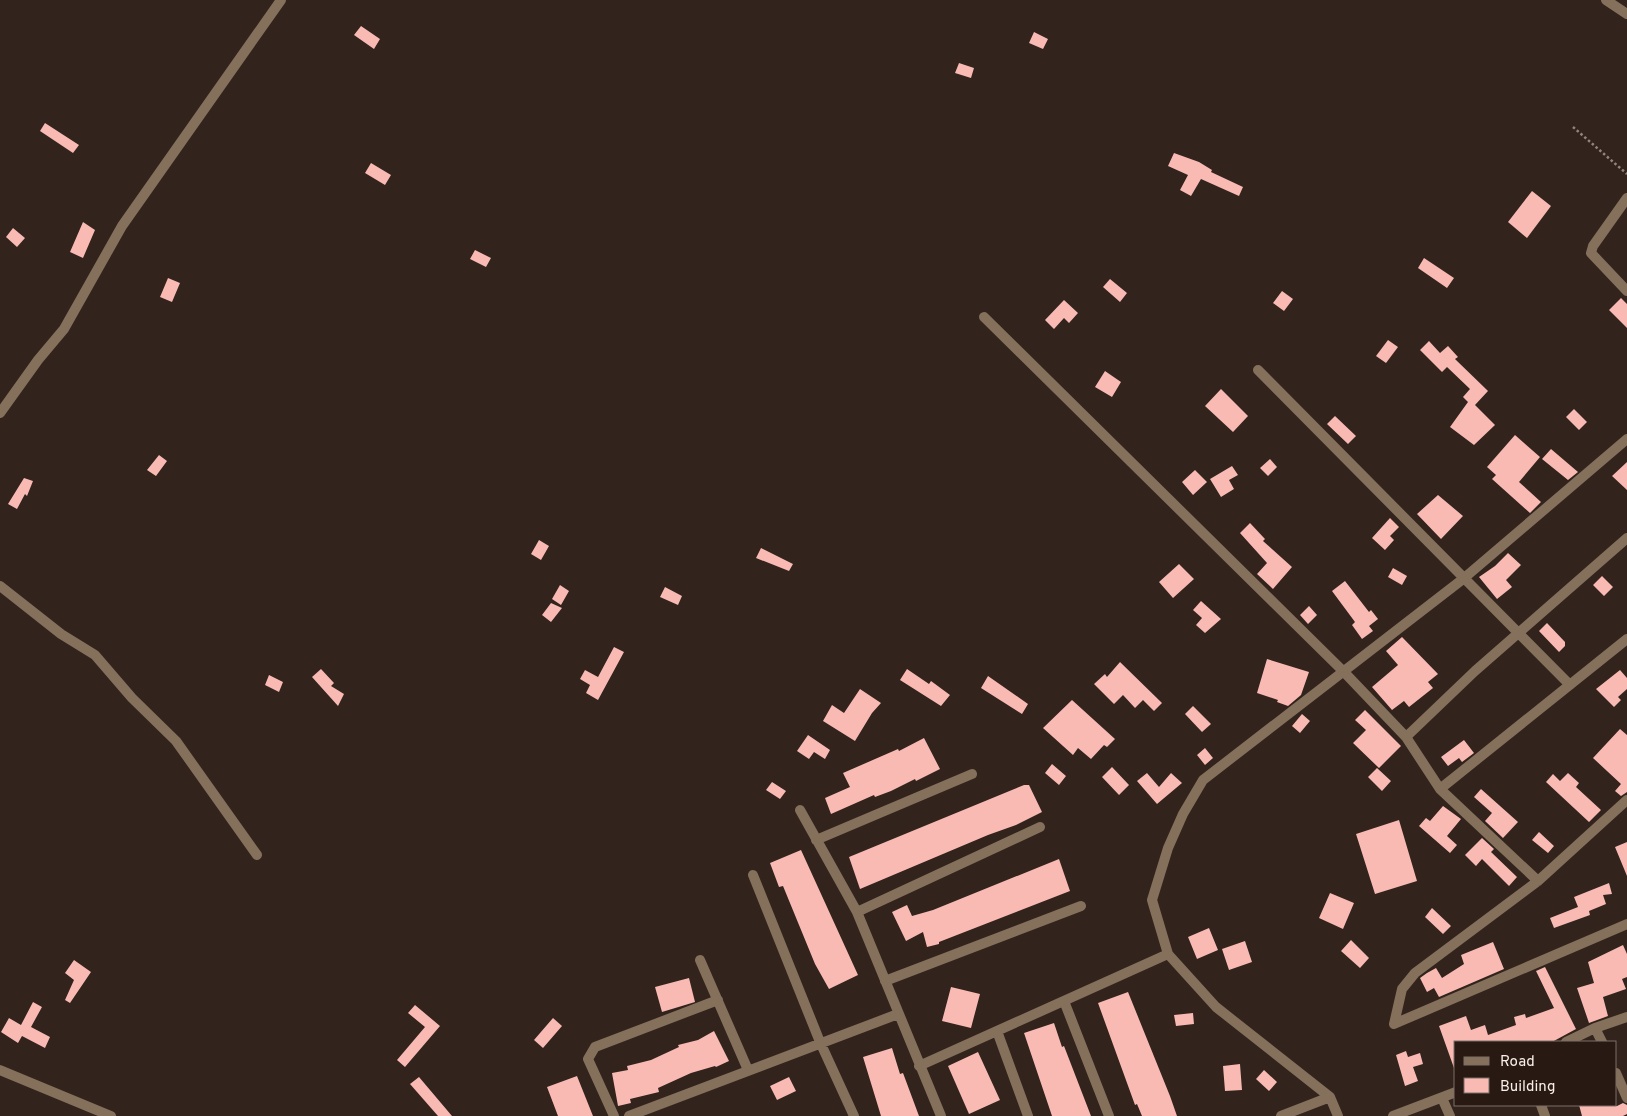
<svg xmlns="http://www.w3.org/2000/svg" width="1627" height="1116" font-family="Overpass,sans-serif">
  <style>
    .building { fill: #f8bab3 }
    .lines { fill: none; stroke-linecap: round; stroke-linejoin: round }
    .path { stroke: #92857f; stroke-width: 2.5; stroke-dasharray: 2.5 2.5; stroke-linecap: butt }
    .street { stroke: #85705b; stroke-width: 10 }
  </style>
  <rect width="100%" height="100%" fill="#32231c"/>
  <!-- building -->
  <path class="building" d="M361 26 380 39 374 49 354 35Z
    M1034 32 1048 39 1043 49 1029 43Z
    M959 63 974 68 971 78 955 73Z
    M45 123 79 145 73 153 40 131Z
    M1174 153 1199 162 1212 170 1211 172 1243 187 1239 196 1201 179 1191 196 1180 190 1188 175 1168 166Z
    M371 163 391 175 385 185 365 173Z
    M1532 191 1551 206 1527 238 1508 222Z
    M83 222 95 230 83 258 70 252Z
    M13 228 25 238 17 247 6 237Z
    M475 250 491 258 486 267 470 259Z
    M1424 258 1454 278 1447 288 1418 268Z
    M168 278 180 283 172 302 160 297Z
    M1110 279 1127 293 1120 302 1103 287Z
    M1282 291 1293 299 1284 311 1273 303Z
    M1621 298 1627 304V328L1609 310Z
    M1064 300 1078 313 1069 323 1064 318 1054 329 1045 320Z
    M1388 340 1398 347 1386 363 1376 356Z
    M1429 341 1440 353 1448 346 1458 357 1455 359 1488 391 1475 405 1495 425 1474 445 1450 427 1468 402 1463 397 1470 389 1447 367 1442 372 1420 350Z
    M1105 371 1121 382 1112 397 1095 387Z
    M1221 389 1248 416 1233 432 1205 406Z
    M1574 409 1587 422 1579 430 1566 417Z
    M1335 416 1356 436 1348 444 1327 424Z
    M1515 435 1540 457 1519 482 1541 502 1530 513 1492 479 1496 475 1487 467Z
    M1551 449 1578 472 1568 480 1542 459Z
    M159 455 167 461 156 476 147 470Z
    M1270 459 1277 467 1268 476 1260 468Z
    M1627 462V490L1612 476Z
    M1232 466 1238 475 1229 480 1234 489 1221 497 1210 479Z
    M1195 470 1207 482 1193 495 1182 482Z
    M24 478 33 481 27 496 25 494 17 509 8 504Z
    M1438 495 1463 516 1441 539 1417 514Z
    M1390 518 1399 527 1390 536 1394 540 1385 550 1372 538Z
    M1250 523 1265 539 1263 541 1292 567 1273 589 1257 574 1267 563 1240 533Z
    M539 540 549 546 541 560 531 554Z
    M761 548 793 564 789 571 756 558Z
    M1508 553 1521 565 1506 580 1512 587 1497 599 1479 577 1495 566Z
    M1179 564 1194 579 1173 598 1159 582Z
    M1393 568 1407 576 1402 585 1388 577Z
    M1602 576 1613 587 1604 596 1593 585Z
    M1345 581 1369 612 1371 610 1378 619 1369 626 1373 631 1362 639 1352 625 1355 622 1332 591Z
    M560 585 569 591 561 605 552 599Z
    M665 587 682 596 678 605 660 597Z
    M1201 601 1221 619 1205 633 1196 625 1202 618 1193 610Z
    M551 603 562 608 551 622 542 615Z
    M1309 606 1317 615 1308 624 1300 615Z
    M1547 623 1565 642V646L1559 652 1539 631Z
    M1402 637 1438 674 1428 682 1433 688 1409 707 1404 701 1392 710 1372 687 1398 665 1386 651Z
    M614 647 624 652 598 700 586 693 590 685 580 679 585 670 598 677Z
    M1267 659 1309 672 1301 695 1288 706 1277 702 1278 700 1257 693Z
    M1120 662 1162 703 1154 711 1143 700 1135 708 1123 695 1114 704 1094 684 1105 674 1107 677Z
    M321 669 334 683 331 686 344 694 338 706 312 677Z
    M907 669 929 684 931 681 950 695 941 706 900 680Z
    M1620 670 1627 678V689L1618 697 1621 700 1614 707 1596 689Z
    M269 675 283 682 279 692 265 685Z
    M988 676 1028 704 1022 714 981 688Z
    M860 689 881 703 872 713 855 741 823 721 832 705 844 713Z
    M1072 700 1115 739 1107 747 1104 745 1091 759 1078 748 1073 755 1043 728Z
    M1193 706 1211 724 1202 732 1185 714Z
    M1365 710 1401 746 1379 768 1353 743 1366 730 1355 720Z
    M1302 714 1310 721 1300 733 1292 726Z
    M1620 729 1627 735V792L1621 796 1615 791 1621 784 1593 758Z
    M808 735 830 750 825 759 814 752 809 759 797 751Z
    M924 738 940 769 916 781 915 779 891 791 875 797 874 795 831 814 825 798 850 787 843 773 898 749 899 751Z
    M1464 740 1474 753 1462 762 1459 758 1448 766 1441 757Z
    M1205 748 1213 758 1205 765 1197 755Z
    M1052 764 1066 776 1059 785 1045 773Z
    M1112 767 1129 785 1119 795 1102 777Z
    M1377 768 1391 781 1382 791 1368 777Z
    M1147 773 1159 787 1171 773 1182 783 1157 804 1137 781Z
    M1568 773 1579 783 1576 787 1601 810 1589 822 1546 782 1553 774 1560 781Z
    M772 782 786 791 780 799 766 790Z
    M1024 785H1029L1042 812 1016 825 988 835 860 889 849 857Z
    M1481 789 1518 822 1503 838 1485 821 1492 813 1474 797Z
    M1443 806 1461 819 1447 836 1457 845 1450 853 1419 826 1426 818 1430 821Z
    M1399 820 1417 881 1375 894 1356 834Z
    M1539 832 1554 846 1548 853 1532 840Z
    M1482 838 1494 849 1491 852 1517 877 1509 886 1482 859 1476 866 1465 855Z
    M1627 842V876L1615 847Z
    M801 850 858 975 829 989 815 964 783 886 779 887 770 863Z
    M1059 859 1070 891 939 942V944L927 947 923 932 906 941 892 912 907 905 912 916 933 910Z
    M1609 883 1612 894 1603 895 1606 904 1589 911 1590 915 1554 928 1550 918 1578 907 1574 897Z
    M1330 893 1354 903 1343 929 1319 918Z
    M1432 908 1451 926 1443 934 1425 917Z
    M1209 928 1218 950 1197 959 1188 937Z
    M1351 940 1369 958 1360 968 1341 951Z
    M1245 941 1252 962 1229 970 1222 949Z
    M1493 942 1504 969 1439 997 1434 988 1427 992 1420 978 1427 973 1436 968 1442 978 1464 964 1461 955Z
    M1623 945 1627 954V977L1622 979 1626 989 1603 997 1608 1016 1589 1023 1577 988 1594 983 1588 962Z
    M74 960 91 972 70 1003 65 1000 74 980 65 973Z
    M1545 967 1576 1029 1552 1042H1456L1454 1068 1439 1026 1466 1016 1471 1030 1485 1025 1488 1035 1516 1025 1514 1017 1525 1014 1526 1018 1554 1008 1536 971Z
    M689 978 695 1002 662 1012 655 987Z
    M951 987 980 994 971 1028 942 1021Z
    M1128 992 1170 1096 1177 1116H1142L1137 1104 1135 1105 1098 1003Z
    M33 1002 42 1007 31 1027 50 1037 45 1048 22 1036 18 1043 1 1032 9 1018 21 1025Z
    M415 1005 440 1026 405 1067 397 1060 425 1027 408 1013Z
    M1193 1013 1194 1024 1176 1026 1174 1015Z
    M553 1018 562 1026 543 1048 534 1040Z
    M1054 1023 1062 1047 1064 1046 1091 1116H1052L1024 1033Z
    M714 1031 729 1061 716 1067 715 1066 691 1073 658 1088 659 1092 630 1099 631 1103 618 1106 612 1073 628 1070 627 1066 651 1060 679 1047 678 1045 698 1040Z
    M892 1048 900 1074 903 1073 919 1116H881L863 1057Z
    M1406 1051 1408 1057 1420 1053 1423 1064 1413 1067 1418 1081 1405 1086 1396 1055Z
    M978 1052 1000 1100 969 1114 948 1066Z
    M1240 1064 1242 1090 1225 1091 1223 1066Z
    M1264 1070 1277 1082 1269 1091 1256 1079Z
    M577 1076 593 1116H558L547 1087Z
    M419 1077 452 1116H438L410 1084Z
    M789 1077 796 1091 777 1100 770 1086Z
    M1623 1103 1627 1105V1114L1623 1116H1582L1579 1105 1617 1106Z"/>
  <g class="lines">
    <!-- path -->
    <path class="path" d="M1573 127 1627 174"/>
    <!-- street -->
    <path class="street" d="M1606 0 1627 14
      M1627 198 1593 246 1591 253 1627 291
      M984 317 1344 672 1406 737
      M1258 370 1570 685
      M0 413 38 360 64 329 122 226 281 0
      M0 586 61 634 95 655 132 698 176 741 257 855
      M1440 789 1627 639
      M800 810 857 912 941 1116
      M816 840 972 774
      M753 875 820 1042 854 1116
      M1538 881 1440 789 1406 737 1475 671 1627 538
      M857 912 1040 827
      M700 960 748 1070
      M885 981 1081 906
      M1064 1001 1109 1116
      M1394 1024 1402 989 1415 973 1538 881 1627 800
      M1394 1024 1627 924
      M1595 1028 1602 1042
      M997 1031 1028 1116
      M1566 1042 1595 1028 1627 1017
      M919 1066 1168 954
      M0 1070 111 1116
      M1616 1073 1627 1098
      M1442 1098 1450 1116
      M1541 1105 1545 1116
      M614 1116 588 1059 595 1047 718 1000
      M629 1116 898 1014
      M1281 1116 1330 1097
      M1338 1116 1330 1097 1216 1007 1168 954 1152 900 1168 848 1183 814 1203 780 1463 579 1627 439
      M1393 1116 1456 1092"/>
  </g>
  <!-- legend -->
  <rect x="1454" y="1041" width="162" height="65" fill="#281912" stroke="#7c6e68"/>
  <rect x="1464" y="1057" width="25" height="8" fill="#85705b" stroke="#7c6e68"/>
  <text x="1500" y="1066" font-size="15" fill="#f9eee9">Road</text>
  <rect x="1464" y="1078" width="25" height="15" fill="#f8bab3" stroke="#7c6e68"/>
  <text x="1500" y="1091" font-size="15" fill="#f9eee9">Building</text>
</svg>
